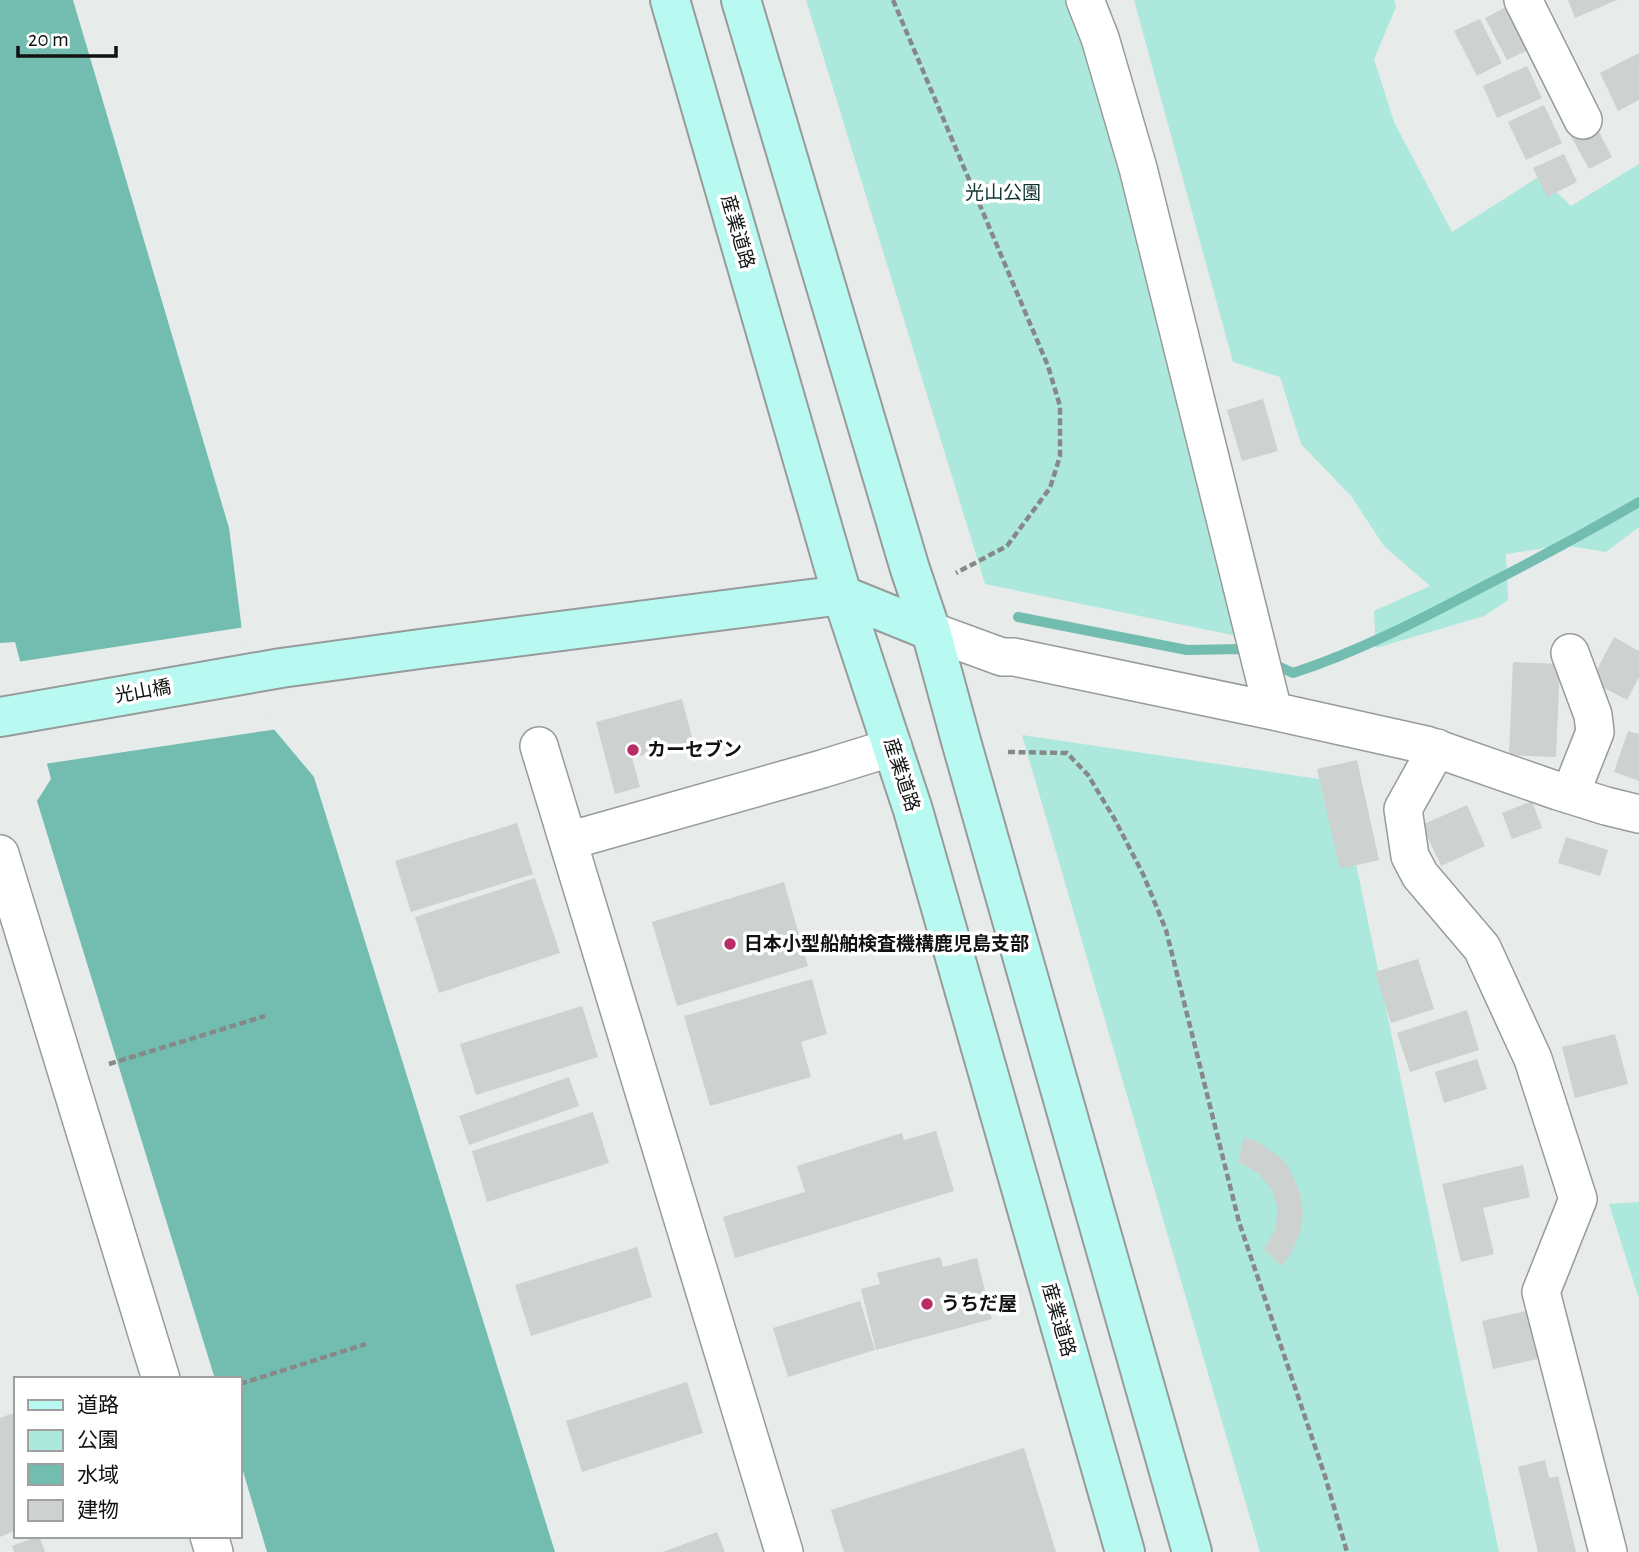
<svg xmlns="http://www.w3.org/2000/svg" width="1639" height="1552" font-family="'Alegreya Sans','Noto Sans JP',sans-serif">
  <style>
    .green { fill: #ade8dd }
    .water { fill: #73bdb0 }
    .pier { fill: #e7ebea }
    .lines { fill: none; stroke-linecap: round; stroke-linejoin: round }
    .stream { stroke: #73bdb0; stroke-width: 10 }
    .building { fill: #cdd1d0 }
    .street-casing { stroke: #979b9a; stroke-width: 40 }
    .secondary-casing { stroke: #979b9a; stroke-width: 42 }
    .path { stroke: #868988; stroke-width: 4.5; stroke-dasharray: 7 3.5; stroke-linecap: butt }
    .street { stroke: #fff; stroke-width: 37 }
    .secondary { stroke: #b8faf2; stroke-width: 38 }
    .poi-dot { fill: #b92d66; stroke: #fff; stroke-width: 2.5 }
    .labels { text-anchor: middle; dominant-baseline: central; stroke-width: 7; stroke-linejoin: round; paint-order: stroke }
    .park-label { font-size: 19px; fill: #10342f; stroke: #fff }
    .street-label { font-size: 19px; fill: #111212; stroke: #fff }
    .poi-label { font-size: 19px; font-weight: bold; fill: #111212; stroke: #fff; text-anchor: start }
  </style>
  <rect width="100%" height="100%" fill="#e7ebea"/>
  <!-- green -->
  <path class="green" d="M806 0H1076L1129 154 1237 636 985 584Z
    M1134 0H1394L1396 7 1374 59 1394 122 1452 232 1540 176 1571 206 1639 164V527L1606 552 1564 545 1506 554 1508 600 1484 616 1376 648 1374 611 1430 586 1384 546 1351 496 1301 444 1280 377 1233 362Z
    M1022 735 1339 782 1499 1552H1260Z
    M1639 1202V1299L1609 1204Z"/>
  <!-- water -->
  <path class="water" d="M0 0H73L229 528 251 702 314 777 555 1552H267L240 1461V1379H215L37 801 51 779 15 642 0 643Z"/>
  <!-- pier -->
  <path class="pier" d="M245 627 254 700 278 729 44 764 17 662Z"/>
  <g class="lines">
    <!-- stream -->
    <path class="stream" d="M1018 617 1187 650 1240 649 1249 653
      M1269 662 1293 673C1361 651 1425 617 1488 584 1539 558 1589 531 1639 502"/>
  </g>
  <!-- building -->
  <path class="building" d="M1568 0H1617L1575 18Z
    M1510 5 1532 48 1507 60 1485 18Z
    M1480 19 1502 63 1477 76 1454 31Z
    M1639 53V100L1618 111 1600 73Z
    M1527 66 1542 98 1497 118 1483 86Z
    M1544 105 1562 143 1526 160 1508 122Z
    M1593 120 1612 157 1589 169 1569 133Z
    M1564 154 1577 182 1547 197 1533 168Z
    M1263 399 1278 451 1242 461 1227 410Z
    M1614 637 1639 651V677L1627 700 1591 681Z
    M1513 662 1560 664 1556 757 1509 755Z
    M682 699 693 741 632 758 640 787 615 794 596 722Z
    M1628 731 1639 734V781L1614 772Z
    M1357 760 1379 860 1340 869 1317 769Z
    M1532 801 1542 828 1512 839 1502 813Z
    M1467 805 1485 846 1441 866 1422 825Z
    M517 823 533 874 411 912 395 861Z
    M1566 837 1608 850 1600 876 1558 863Z
    M535 878 560 953 439 993 415 917Z
    M784 882 808 966 677 1006 652 922Z
    M1418 959 1434 1009 1391 1023 1375 972Z
    M812 979 827 1034 801 1042 811 1077 710 1106 684 1016Z
    M582 1006 598 1057 476 1095 460 1044Z
    M1467 1010 1479 1050 1410 1072 1397 1033Z
    M1615 1034 1628 1084 1575 1098 1562 1047Z
    M1477 1059 1487 1089 1444 1103 1435 1072Z
    M569 1077 579 1106 469 1145 459 1116Z
    M593 1112 609 1163 487 1202 472 1151Z
    M936 1131 954 1191 735 1258 723 1217 805 1192 797 1166 902 1133 904 1140Z
    M1244 1137 1257 1142 1279 1156 1289 1168 1300 1193 1303 1215 1300 1234 1290 1255 1281 1266 1264 1249 1275 1230 1277 1219V1204L1272 1190 1258 1173 1238 1162Z
    M1523 1165 1530 1197 1483 1208 1494 1254 1461 1262 1442 1184Z
    M637 1247 652 1297 531 1336 515 1285Z
    M940 1257 943 1267 977 1258 992 1319 876 1350 861 1289 880 1284 877 1273Z
    M860 1301 875 1350 788 1377 773 1328Z
    M1530 1310 1541 1358 1493 1369 1482 1321Z
    M687 1382 703 1433 582 1472 566 1421Z
    M16 1412V1530L0 1537V1418Z
    M1024 1448 1056 1552H844L831 1510Z
    M1545 1460 1549 1478 1558 1476 1576 1552H1538L1518 1467Z
    M717 1532 725 1552H663Z
    M39 1536 45 1552H14L12 1546Z"/>
  <g class="lines">
    <defs>
      <path id="street" d="M1085 0 1100 38 1138 168 1273 711
        M1523 0 1583 120
        M931 631 1002 657H1014L1273 711 1426 745 1558 791 1606 806 1639 814
        M539 746 784 1552
        M1437 748 1403 809 1410 856 1420 875 1482 948 1533 1059 1578 1199 1541 1292 1608 1552
        M1570 795 1595 732 1593 715 1570 653
        M568 841 822 769 893 747
        M0 854 161 1379
        M209 1536 214 1552"/>
      <path id="secondary" d="M670 0 842 595 913 810 1125 1552
        M741 0 910 569 931 631 961 741 1192 1552
        M0 717 281 668 420 649 842 595 931 631"/>
    </defs>
    <!-- street casing -->
    <use href="#street" class="street-casing"/>
    <!-- secondary casing -->
    <use href="#secondary" class="secondary-casing"/>
    <!-- path -->
    <path class="path" d="M893 0 1048 366 1060 406V456L1050 488 1007 546 956 573
      M1008 752 1067 753 1088 775 1114 818 1143 874 1166 930 1239 1222 1325 1476 1347 1552
      M109 1064 265 1016
      M240 1384 366 1344"/>
    <!-- street -->
    <use href="#street" class="street"/>
    <!-- secondary -->
    <use href="#secondary" class="secondary"/>
  </g>
  <!-- markers -->
  <g class="poi-dot">
    <circle cx="633" cy="750" r="7"/>
    <circle cx="730" cy="944" r="7"/>
    <circle cx="927" cy="1304" r="7"/>
  </g>
  <g class="labels">
    <!-- park labels -->
    <g class="park-label">
      <text x="1003" y="193">光山公園</text>
    </g>
    <!-- street labels -->
    <g class="street-label">
      <text transform="translate(737 232) rotate(74)">産業道路</text>
      <text transform="translate(143 692) rotate(-10)">光山橋</text>
      <text transform="translate(901 775) rotate(72)">産業道路</text>
      <text transform="translate(1058 1320) rotate(74)">産業道路</text>
    </g>
    <!-- poi labels -->
    <g class="poi-label">
      <text x="647" y="750">カーセブン</text>
      <text x="744" y="944">日本小型船舶検査機構鹿児島支部</text>
      <text x="941" y="1304">うちだ屋</text>
    </g>
  </g>
  <!-- legend -->
  <rect x="14" y="1377" width="228" height="161" fill="#ffffff" stroke="#a0a0a0" stroke-width="2"/>
  <rect x="28" y="1400" width="35" height="10" fill="#b8faf2" stroke="#a0a0a0" stroke-width="2"/>
  <text x="77" y="1412" font-size="21" fill="#111212">道路</text>
  <rect x="28" y="1430" width="35" height="21" fill="#ade8dd" stroke="#a0a0a0" stroke-width="2"/>
  <text x="77" y="1447" font-size="21" fill="#111212">公園</text>
  <rect x="28" y="1464" width="35" height="21" fill="#73bdb0" stroke="#a0a0a0" stroke-width="2"/>
  <text x="77" y="1482" font-size="21" fill="#111212">水域</text>
  <rect x="28" y="1500" width="35" height="21" fill="#cdd1d0" stroke="#a0a0a0" stroke-width="2"/>
  <text x="77" y="1517" font-size="21" fill="#111212">建物</text>
  <!-- scale -->
  <path d="M18 46v10h98v-10" fill="none" stroke="#111212" stroke-width="3.5"/>
  <text x="28" y="46" font-size="21" fill="#111212" stroke="#ffffff" stroke-width="5" paint-order="stroke">20 m</text>
</svg>
